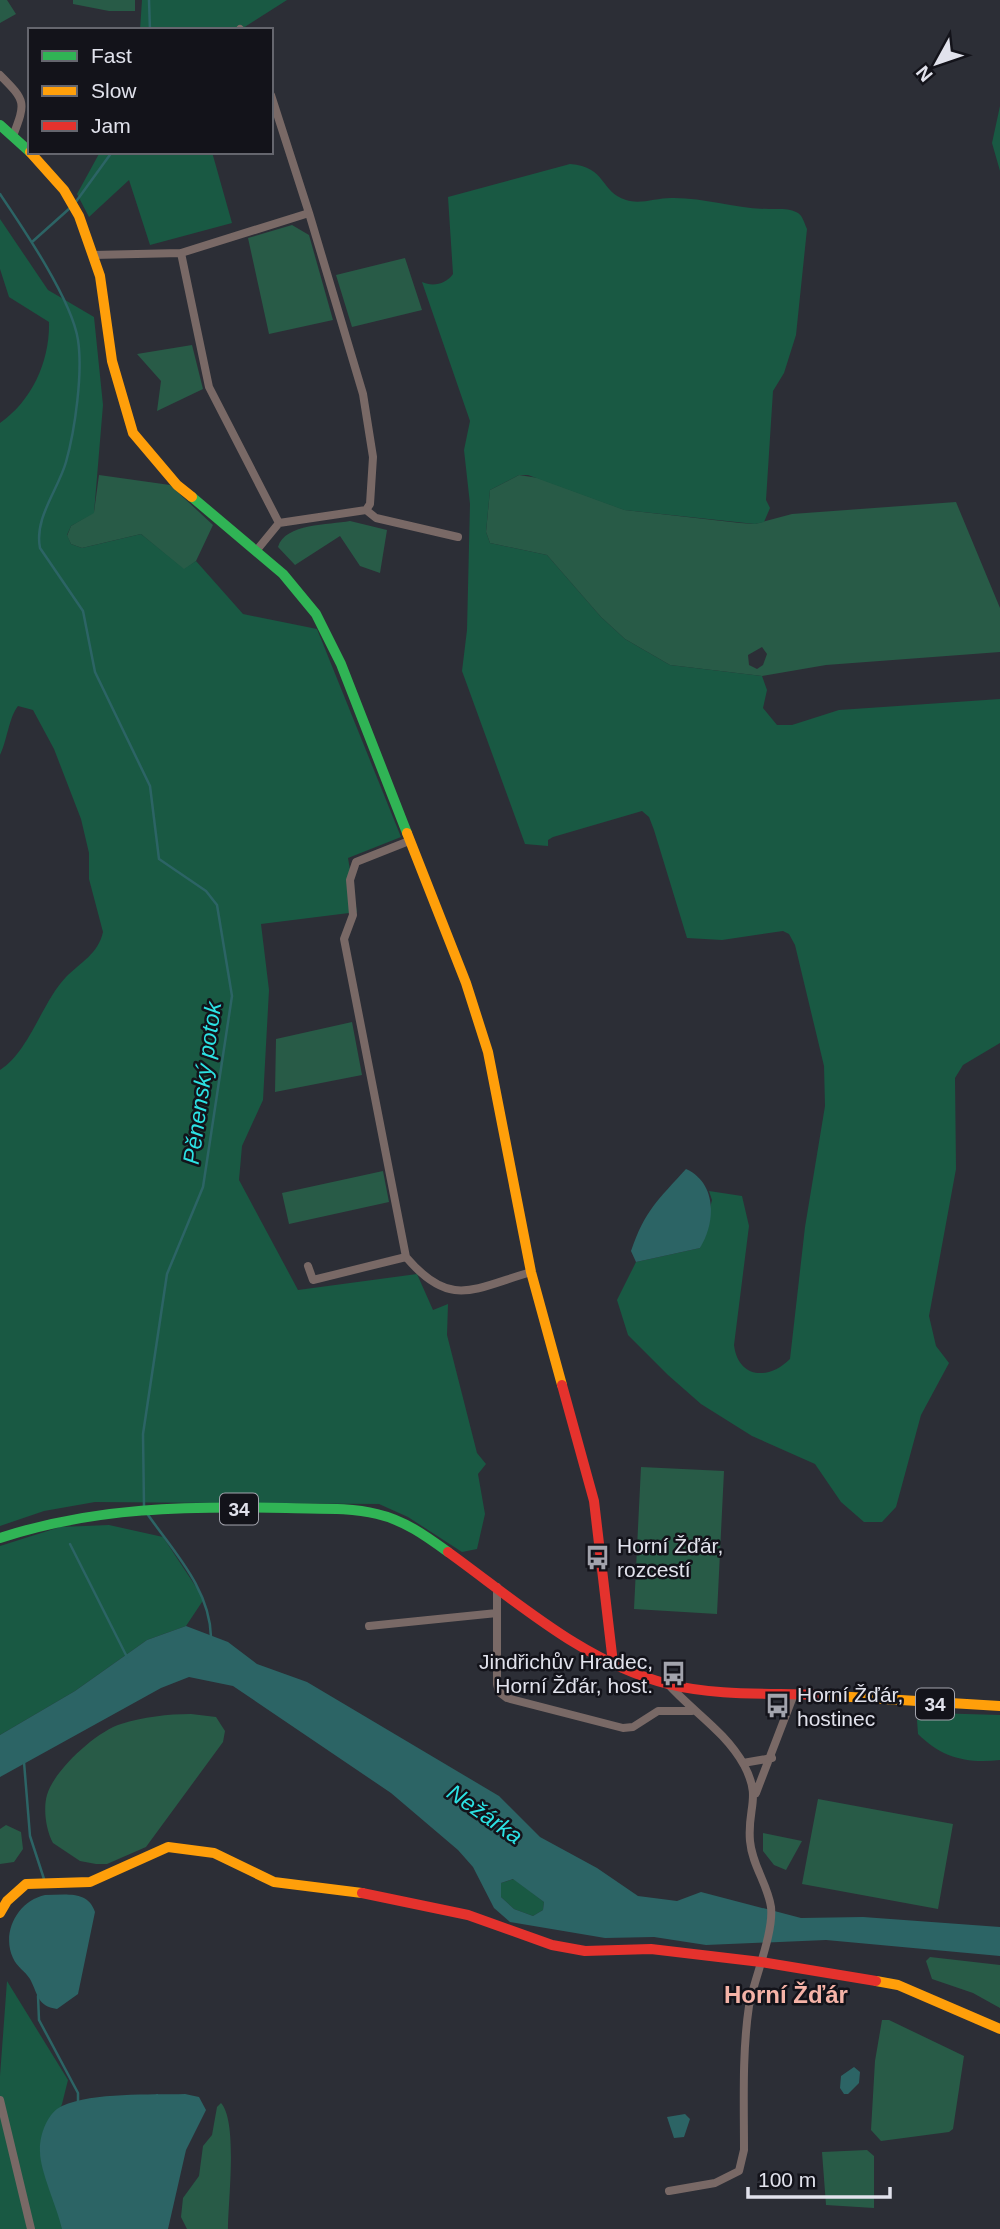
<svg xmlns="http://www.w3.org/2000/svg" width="1000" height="2229" font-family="Helvetica,sans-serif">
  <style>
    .green { fill: #285b47; fill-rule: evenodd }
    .forest { fill: #195943 }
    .water { fill: #2c6465; fill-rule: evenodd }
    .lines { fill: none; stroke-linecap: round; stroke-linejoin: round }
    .stream { stroke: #2c6465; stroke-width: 2.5 }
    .street { stroke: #796966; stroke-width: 8 }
    .fast { stroke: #30b455; stroke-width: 10 }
    .slow { stroke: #ff9f0a; stroke-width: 10 }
    .jam { stroke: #e5322d; stroke-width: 10 }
    .labels { text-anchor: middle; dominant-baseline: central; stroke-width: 5; stroke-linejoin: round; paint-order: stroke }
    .shield { fill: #13131a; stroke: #a3a4ad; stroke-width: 2 }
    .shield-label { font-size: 19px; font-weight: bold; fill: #e1e2ec }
    .poi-label { font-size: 21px; fill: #e1e2ec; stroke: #13131a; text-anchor: start }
    .water-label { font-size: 23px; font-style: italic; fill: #2ce2e4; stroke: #13131a }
    .quarter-label { font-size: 24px; font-weight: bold; fill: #f5b3a7; stroke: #13131a }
  </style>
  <rect width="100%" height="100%" fill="#2c2e36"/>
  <!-- green -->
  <path class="green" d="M0 0H7L16 14 0 23Z
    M73 0H135V11H109L73 4Z
    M292 225 309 235 333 320 269 334 248 238Z
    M405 258 422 310 352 327 336 275Z
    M192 345 203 389 157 411 161 381 137 354Z
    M99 475 170 485 213 525 196 561 184 570 141 534 82 548 71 544 67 536 71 526 94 512Z
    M519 475 538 478 625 510 740 523 755 524 792 514 956 502 1000 608V652L826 665 762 676 670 665 625 639 601 617 547 555 490 543 486 532 490 490ZM762 647 767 654 763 665 757 669 749 665 748 655Z
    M350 521 387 530 380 573 360 566 340 536 295 565 278 547C285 523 329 525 350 521Z
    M352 1022 362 1075 275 1092 276 1039Z
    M383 1171 389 1202 289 1224 282 1193Z
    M641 1467 724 1471 717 1614 634 1609Z
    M191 1714 216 1717 225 1731 223 1742 146 1847 107 1864H96L80 1861 53 1843C46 1830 43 1809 47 1795 54 1770 97 1731 121 1724 143 1717 168 1714 191 1714Z
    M818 1799 953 1824 938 1909 802 1884Z
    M6 1825 21 1832 23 1849 14 1862 0 1864V1829Z
    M763 1833 802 1841 786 1870 774 1865 763 1851Z
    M930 1957 1000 1965V2008L973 1993 932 1979 926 1961Z
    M882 2020H889L964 2056 953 2129 949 2132 881 2141 871 2130 875 2061Z
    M221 2103C238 2122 228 2201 228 2229H187L181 2217 183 2198 199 2176 203 2146 212 2135 217 2107Z
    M867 2150 874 2156V2208L826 2205 822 2152Z"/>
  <!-- forest -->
  <path class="forest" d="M142 0H287L240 30H140Z
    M1000 106V171L992 143Z
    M100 152H212L232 223 150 245 129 180 89 217 77 194Z
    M570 164C607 167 600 192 626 200 641 205 658 197 674 198 706 198 737 209 769 209 777 209 789 208 796 212 803 215 804 223 807 229L796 335 784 373 773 391 766 500 770 508 764 522 755 524 624 510 528 475H519L490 490 486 532 490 543 547 555 601 617 625 639 670 665 762 676 767 690 763 708 777 725H792L839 710 1000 699V1043L963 1065 955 1078 956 1169 929 1316 936 1346 949 1363 921 1415 896 1507 882 1522H864L841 1502 815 1464 752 1436 701 1404 668 1375 628 1335 617 1300 636 1262 700 1248 712 1200 709 1191 742 1196 749 1226 734 1345C738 1378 768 1381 790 1359L805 1227 825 1106 824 1066 795 945 789 934 783 931 722 940 687 938 654 830 649 817 642 811 553 837 548 840V846L525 844 462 671 467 630 470 504 464 450 470 421 422 282C433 287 446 284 453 274L448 197Z
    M0 219 48 290 94 317 103 405 94 513 71 526 67 535 71 544 82 548 141 534 184 569 196 561 243 614 317 629 401 837 348 858 357 912 261 924 269 990 263 1100 242 1146 239 1180 298 1290 417 1274 433 1310 448 1304 447 1335 477 1453 486 1464 478 1474 485 1514 477 1549 462 1552 408 1517 379 1504 95 1502 44 1511 0 1526V1070C29 1052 42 1002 66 977 81 962 98 954 103 932L89 879V853L81 819 54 749 33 710 18 706C9 717 7 741 0 755V423C32 401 50 361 49 322L9 297 0 269Z
    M109 1525 163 1537 204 1599 186 1626 147 1640 75 1691 0 1735V1546L60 1527Z
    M931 1713 1000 1715V1760C966 1764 941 1757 918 1734L917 1720Z
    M514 1879 544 1902 543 1910 533 1916 514 1909 501 1897V1883Z
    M7 1981 68 2080 62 2104 46 2142 65 2229H0V2076Z"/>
  <!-- water -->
  <path class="water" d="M686 1169C717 1183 716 1222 700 1248L636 1262 631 1251C645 1210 658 1200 686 1169Z
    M186 1626 228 1642 257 1664 307 1682 499 1796 540 1837 597 1868 638 1896 677 1901 701 1892 801 1918 863 1917 1000 1927V1956L826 1940 706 1945 654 1937 605 1938 510 1922 494 1908 473 1867 458 1850 391 1793 233 1686 189 1677 161 1688 0 1777V1735L75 1691 147 1640ZM513 1879 544 1902 543 1910 533 1916 514 1909 501 1897V1883Z
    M45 1895C65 1895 88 1890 95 1912L78 1994 57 2009C37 2006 38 1994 30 1979 25 1971 17 1967 13 1958 1 1932 18 1901 45 1895Z
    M854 2067 860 2072 859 2083 848 2094H844L840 2088 841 2076Z
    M185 2094 199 2097 206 2110 186 2150 168 2229H62C57 2207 40 2171 40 2152 39 2136 47 2113 62 2106 94 2092 150 2095 185 2094Z
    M685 2114 690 2119 684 2137 674 2138 667 2117Z"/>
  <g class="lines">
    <!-- stream -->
    <path class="stream" d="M149 0 150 30
      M0 194C23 228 72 300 78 340 83 373 75 430 66 462 58 490 34 518 40 548L83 611 95 672 150 786 159 859 206 891 217 905 232 996 203 1187 167 1274 143 1434 144 1506
      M75 203 112 152
      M32 242 70 208
      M146 1512C172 1550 210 1588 211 1637
      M70 1544 127 1657
      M24 1762 30 1836 44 1879
      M38 1996 39 2020 78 2093V2102"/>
    <!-- street -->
    <path class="street" d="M240 29 241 30
      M0 75C26 101 26 102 13 136
      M271 95 309 213
      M181 253 209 387 279 523
      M93 255 181 253 309 213 363 394 373 457 370 504 366 510
      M256 551 279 523 366 510 376 518 458 537
      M409 841 356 862 350 880 353 915 344 939 406 1257C450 1309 473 1289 531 1272
      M308 1266 313 1280 406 1257
      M497 1587V1684L499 1692 507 1698 623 1728 633 1727 658 1711H692
      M369 1626 497 1613
      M668 1684C693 1712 725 1731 744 1765 762 1799 747 1807 750 1841 752 1865 768 1885 771 1907 774 1933 754 1979 749 2006 742 2053 744 2102 744 2150L739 2171 715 2183 669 2191
      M743 1763 772 1758
      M756 1793 794 1694
      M0 2100 31 2229"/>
    <!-- fast -->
    <path class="fast" d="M0 125 30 152
      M192 497 283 574 316 614 341 664 407 833
      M0 1538C94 1507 188 1506 286 1508 316 1509 348 1507 377 1514 404 1520 426 1536 448 1552"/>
    <!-- slow -->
    <path class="slow" d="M30 152 64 190 79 216 100 276 112 361 133 433 177 485 192 497
      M407 833 466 983 488 1052 531 1272 562 1385
      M818 1695 1000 1706
      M0 1913 7 1901 26 1884 90 1882 168 1847 214 1853 274 1882 362 1893
      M876 1981 898 1985 1000 2029"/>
    <!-- jam -->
    <path class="jam" d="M562 1385 594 1501 613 1663
      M448 1552C516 1601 585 1663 668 1684 715 1696 770 1693 818 1695
      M362 1893 468 1915 552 1945 585 1951 651 1949 761 1962 876 1981"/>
  </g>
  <!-- icons -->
  <defs>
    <symbol id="bus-bare" viewBox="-9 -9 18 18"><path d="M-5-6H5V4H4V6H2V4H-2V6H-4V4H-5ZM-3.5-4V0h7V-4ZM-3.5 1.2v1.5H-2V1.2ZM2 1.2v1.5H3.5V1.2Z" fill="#a2a3ac" stroke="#13131a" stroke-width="2.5" paint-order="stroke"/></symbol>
  </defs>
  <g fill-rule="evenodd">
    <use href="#bus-bare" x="580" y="1540" width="35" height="35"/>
    <use href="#bus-bare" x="656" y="1656" width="35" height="35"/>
    <use href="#bus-bare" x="760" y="1688" width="35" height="35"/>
  </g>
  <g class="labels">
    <!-- shield labels -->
    <g class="shield">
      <rect x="220" y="1493.5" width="38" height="31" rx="5"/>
      <rect x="916" y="1688.5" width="38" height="31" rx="5"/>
    </g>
    <g class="shield-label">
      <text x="239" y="1509">34</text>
      <text x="935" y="1704">34</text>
    </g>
    <!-- poi labels -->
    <g class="poi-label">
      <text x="617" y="1545">Horní Žďár,<tspan x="617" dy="24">rozcestí</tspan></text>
      <text x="653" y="1661" text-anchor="end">Jindřichův Hradec,<tspan x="653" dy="24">Horní Žďár, host.</tspan></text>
      <text x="797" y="1694">Horní Žďár,<tspan x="797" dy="24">hostinec</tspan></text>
    </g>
    <!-- water labels -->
    <g class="water-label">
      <text transform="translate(202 1083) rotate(-82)">Pěnenský potok</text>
      <text transform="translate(485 1814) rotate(35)">Nežárka</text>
    </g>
    <!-- quarter labels -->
    <g class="quarter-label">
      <text x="786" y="1994">Horní Žďár</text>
    </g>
  </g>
  <!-- legend -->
  <rect x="28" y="28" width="245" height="126" fill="#13131a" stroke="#65666e" stroke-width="2"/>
  <rect x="42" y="51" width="35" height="10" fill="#30b455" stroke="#65666e" stroke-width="2"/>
  <text x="91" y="63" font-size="21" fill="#e1e2ec">Fast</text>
  <rect x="42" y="86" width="35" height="10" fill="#ff9f0a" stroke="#65666e" stroke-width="2"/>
  <text x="91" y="98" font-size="21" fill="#e1e2ec">Slow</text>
  <rect x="42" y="121" width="35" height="10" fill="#e5322d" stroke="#65666e" stroke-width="2"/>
  <text x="91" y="133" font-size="21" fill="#e1e2ec">Jam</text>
  <!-- north arrow -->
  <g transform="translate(937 63) rotate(230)" stroke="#13131a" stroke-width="5" paint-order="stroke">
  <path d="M0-5L12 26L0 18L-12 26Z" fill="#e1e2ec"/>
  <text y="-10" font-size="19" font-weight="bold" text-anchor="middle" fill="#e1e2ec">N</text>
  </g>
  <!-- scale -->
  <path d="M748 2187v10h142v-10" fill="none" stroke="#e1e2ec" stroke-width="3.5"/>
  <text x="758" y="2187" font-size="21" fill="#e1e2ec" stroke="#13131a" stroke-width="5" paint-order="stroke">100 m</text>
</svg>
